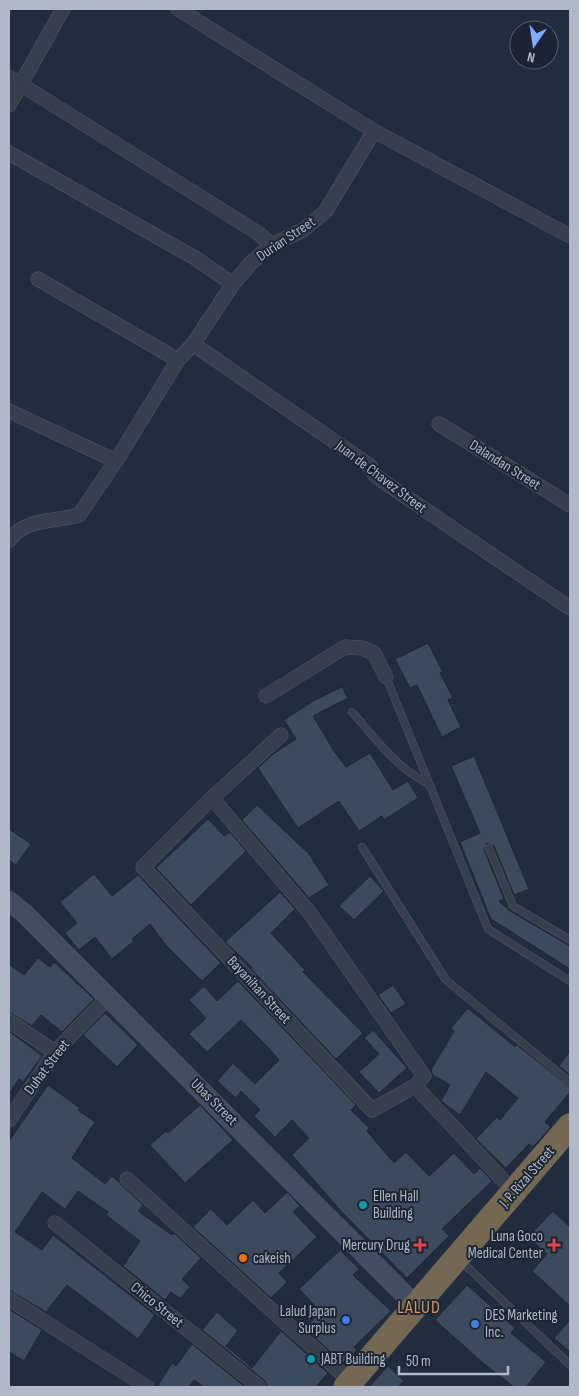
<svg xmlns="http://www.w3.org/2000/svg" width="579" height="1396" font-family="'Sofia Sans Condensed',sans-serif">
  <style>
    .building { fill: #3d4a5d; stroke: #1d2635 }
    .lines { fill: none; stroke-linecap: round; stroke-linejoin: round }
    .lane-casing { stroke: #515969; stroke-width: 8 }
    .street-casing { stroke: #515969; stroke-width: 15 }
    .secondary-casing { stroke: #515969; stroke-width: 20 }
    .highway-casing { stroke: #3e4656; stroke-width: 26 }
    .lane { stroke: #353f4e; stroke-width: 7 }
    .street { stroke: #353f4e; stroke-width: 14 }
    .secondary { stroke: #434d61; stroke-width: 19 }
    .highway { stroke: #756852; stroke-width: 25 }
    .culture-dot { fill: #0f9aa8; stroke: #1b2433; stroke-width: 2 }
    .health-dot { fill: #e0444e; stroke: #1b2433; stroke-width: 2 }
    .food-dot { fill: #e8710a; stroke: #1b2433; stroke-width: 2 }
    .shop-dot { fill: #3f7fe0; stroke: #1b2433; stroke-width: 2 }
    .labels { text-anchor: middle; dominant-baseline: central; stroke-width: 4; stroke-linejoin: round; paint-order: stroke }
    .street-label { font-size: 15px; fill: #b1b9c9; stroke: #1b2433 }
    .poi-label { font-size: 15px; fill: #b1b9c9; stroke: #1b2433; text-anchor: start }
    .quarter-label { font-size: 18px; letter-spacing: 1px; fill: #dc9759; stroke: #1b2433 }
  </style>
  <rect width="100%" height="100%" fill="#212c3e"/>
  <!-- building -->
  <path class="building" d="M428 643 443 672 440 673 453 698 448 700 461 727 442 737 417 685 410 688 395 659Z
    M342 687 348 698 313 716 334 751 346 767 370 753 393 790 408 781 418 798 384 820 382 816 359 831 339 801 298 828 258 768 273 754 296 739 284 720 315 700Z
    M474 756 529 889 514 895 494 846 487 843 484 850 504 899 499 901 510 911 570 946V969L491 919 460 842 480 833 451 766Z
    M257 805 309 854 329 885 309 898 242 820Z
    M208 819 224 836 230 832 246 851 191 905 156 868Z
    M9 829 31 844 16 865 9 860Z
    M94 874 112 896 138 875 221 963 202 981 166 945 150 924 132 939 134 941 112 959 95 937 79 950 65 933 77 923 60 902Z
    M370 876 384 891 354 920 339 906Z
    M280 892 295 909 271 933 305 970 303 972 363 1033 336 1059 251 969 252 967 225 942Z
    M38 958 50 967 54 962 94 999 62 1032 41 1015 32 1026 9 1012V964L24 975Z
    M238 981 356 1105 351 1110 369 1128 367 1131 394 1163 406 1152 429 1176 454 1153 474 1174 480 1168 492 1181 442 1229 449 1236 407 1278 342 1212 292 1155 309 1138 292 1120 275 1137 254 1116 260 1110 241 1091 236 1098 217 1081 233 1063 255 1084 279 1060 267 1046 241 1020 207 1052 189 1034 206 1018 189 1000 204 986 217 1001Z
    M393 985 406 1004 391 1013 378 995Z
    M468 1008 515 1047 517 1045 570 1087V1092L545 1122 551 1127 533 1147 529 1144 506 1168 476 1139 497 1117 500 1120 518 1098 486 1072 460 1115 441 1101 450 1085 433 1075 431 1070 454 1031 451 1028Z
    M105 1013 138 1045 117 1067 83 1035Z
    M373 1030 407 1068 379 1093 359 1072 379 1054 364 1038Z
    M9 1031 42 1056 23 1082 19 1079 9 1094Z
    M570 1051V1075L559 1066Z
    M48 1085 80 1108 78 1110 95 1122 72 1158 105 1184 112 1176 143 1205 138 1211 172 1235 174 1233 201 1258 182 1279 190 1287 180 1299 171 1292 165 1300 123 1266 140 1241 106 1215 108 1212 78 1191 65 1209 42 1192 15 1232 42 1250 53 1235 155 1315 138 1339 67 1285 46 1312 9 1290V1141Z
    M200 1105 233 1140 185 1183 150 1145 166 1131 168 1133Z
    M287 1192 300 1206 293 1212 317 1237 279 1273 287 1282 271 1298 193 1227 211 1209 227 1225 253 1200 265 1213Z
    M553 1211 570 1227V1306L532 1271 547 1254 528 1237Z
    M340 1250 359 1269 353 1275 391 1311 354 1347 357 1350 343 1363 305 1329 320 1311 299 1289Z
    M467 1285 515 1328 511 1333 546 1362 526 1387H514L483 1363 435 1320Z
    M9 1309 42 1330 24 1361 9 1352Z
    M217 1312 238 1331 226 1346 252 1368 281 1331 328 1373 316 1387H268L264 1380 202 1330Z
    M570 1320V1352L554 1338Z
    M192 1344 245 1387H204L194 1380 189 1387H157L172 1363 176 1366Z
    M388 1366 404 1381 398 1387H369Z"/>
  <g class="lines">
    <defs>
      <path id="lane" d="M386 677 488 929 570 981
        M352 712C377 740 396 768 430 785
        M362 847 446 980 570 1082
        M489 848 513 906 570 940
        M460 1260 570 1365"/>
      <path id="street" d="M178 9 374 131
        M9 77 258 233 272 245
        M9 105 63 9
        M9 153 195 258 233 284
        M38 279 178 360
        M193 344 370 466 375 475 387 484 570 608
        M9 411 116 461
        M439 424 570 505
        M9 540C26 518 54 522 79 515L116 461 178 360 193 344 233 284 251 263 272 245 303 230 325 212 374 131 570 236
        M266 696 345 647 362 648 374 653 386 677
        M281 735 212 798 143 867 372 1110 415 1086 514 1192
        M212 798 309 912 424 1076 415 1086
        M9 1021 55 1052
        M9 1120 55 1052 109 996
        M127 1179 351 1382
        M55 1223 259 1387
        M9 1299 147 1387"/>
      <path id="secondary" d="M9 901 24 913 416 1306"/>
      <path id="highway" d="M346 1387 570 1126"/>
    </defs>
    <!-- lane casing -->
    <use href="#lane" class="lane-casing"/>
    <!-- street casing -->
    <use href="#street" class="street-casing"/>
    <!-- secondary casing -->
    <use href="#secondary" class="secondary-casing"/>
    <!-- highway casing -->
    <use href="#highway" class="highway-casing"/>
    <!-- lane -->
    <use href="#lane" class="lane"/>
    <!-- street -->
    <use href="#street" class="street"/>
    <!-- secondary -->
    <use href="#secondary" class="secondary"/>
    <!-- highway -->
    <use href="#highway" class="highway"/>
  </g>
  <!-- markers -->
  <g class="culture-dot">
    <circle cx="363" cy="1205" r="5"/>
    <circle cx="311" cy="1359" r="5"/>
  </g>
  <g class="health-dot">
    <path d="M417.5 1237.5h5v5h5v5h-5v5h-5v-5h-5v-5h5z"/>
    <path d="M551.5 1237.5h5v5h5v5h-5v5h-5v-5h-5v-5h5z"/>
  </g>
  <circle class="food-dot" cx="243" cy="1258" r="5"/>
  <g class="shop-dot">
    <circle cx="346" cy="1320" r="5"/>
    <circle cx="475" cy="1324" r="5"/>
  </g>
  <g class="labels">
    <!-- street labels -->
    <g class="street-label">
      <text transform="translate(286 239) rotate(-34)">Durian Street</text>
      <text transform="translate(505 465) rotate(32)">Dalandan Street</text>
      <text transform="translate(381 477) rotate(37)">Juan de Chavez Street</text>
      <text transform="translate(259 990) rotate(47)">Bayanihan Street</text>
      <text transform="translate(47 1067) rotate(-53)">Duhat Street</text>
      <text transform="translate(214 1102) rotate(45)">Ubas Street</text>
      <text transform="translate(527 1177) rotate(-49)">J. P. Rizal Street</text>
      <text transform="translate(157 1305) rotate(39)">Chico Street</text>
    </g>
    <!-- poi labels -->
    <g class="poi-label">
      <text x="373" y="1196">Ellen Hall<tspan x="373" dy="17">Building</tspan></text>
      <text x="543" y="1236" text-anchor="end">Luna Goco<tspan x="543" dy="17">Medical Center</tspan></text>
      <text x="410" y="1245" text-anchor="end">Mercury Drug</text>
      <text x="253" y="1258">cakeish</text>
      <text x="336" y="1311" text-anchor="end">Lalud Japan<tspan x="336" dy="17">Surplus</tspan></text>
      <text x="485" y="1315">DES Marketing<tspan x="485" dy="17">Inc.</tspan></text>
      <text x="321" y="1359">JABT Building</text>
    </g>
    <!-- quarter labels -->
    <g class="quarter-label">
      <text x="419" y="1307">LALUD</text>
    </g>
  </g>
  <!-- border -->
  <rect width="579" height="1396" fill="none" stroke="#b1b9c9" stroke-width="20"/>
  <!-- north arrow -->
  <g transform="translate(534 45) rotate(193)"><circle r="24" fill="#1b2433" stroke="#57606f"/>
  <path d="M0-4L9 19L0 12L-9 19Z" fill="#80acff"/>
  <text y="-8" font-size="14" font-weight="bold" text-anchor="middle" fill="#b1b9c9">N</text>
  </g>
  <!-- scale -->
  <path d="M399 1366v8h109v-8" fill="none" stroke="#b1b9c9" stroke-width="2.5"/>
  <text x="406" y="1366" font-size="15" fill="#b1b9c9" stroke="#1b2433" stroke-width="4" paint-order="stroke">50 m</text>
</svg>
